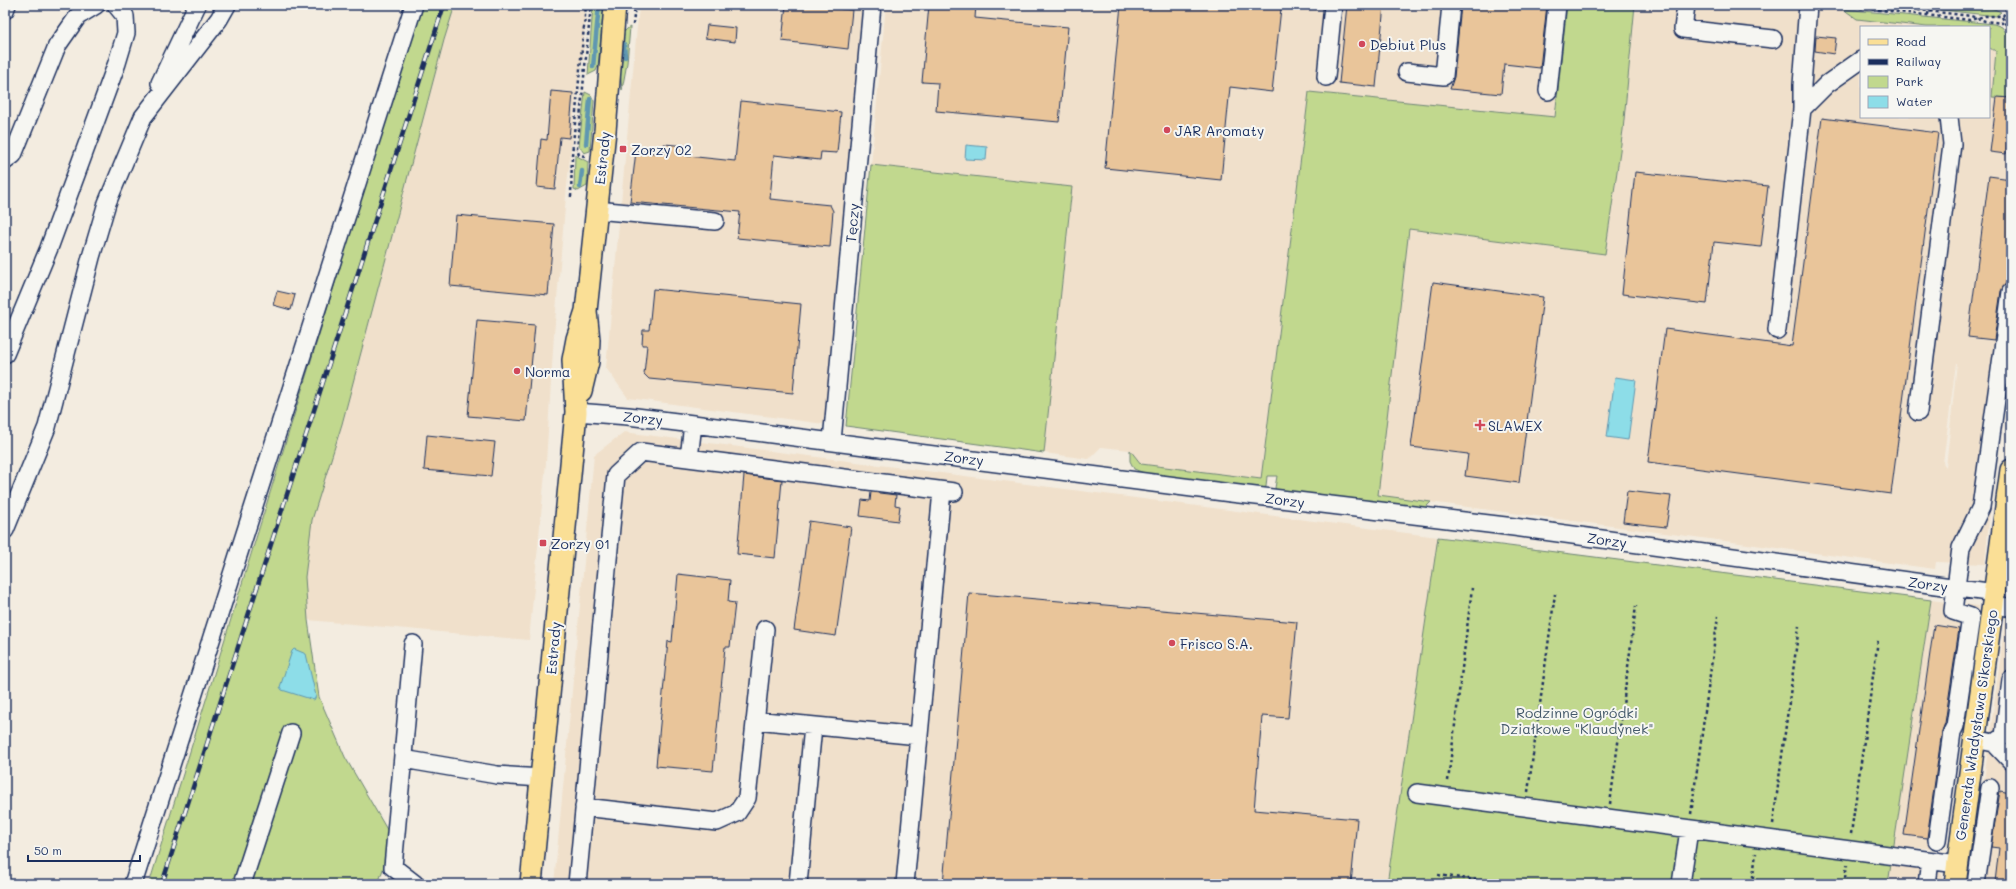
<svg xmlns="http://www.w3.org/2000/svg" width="2016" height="889" font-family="Mali,sans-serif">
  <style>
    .built { fill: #f0e0cb; fill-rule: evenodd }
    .green { fill: #c1d88e; stroke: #6e8476 }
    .water { fill: #8ddde8; stroke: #5f97b1 }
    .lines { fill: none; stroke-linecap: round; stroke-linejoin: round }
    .stream { stroke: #5f97b1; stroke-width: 4.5 }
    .building { fill: #e9c59a; stroke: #1b2f5e }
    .minor-casing { stroke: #1b2f5e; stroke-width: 20 }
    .major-casing { stroke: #1b2f5e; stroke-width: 24 }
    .path { stroke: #1b2f5e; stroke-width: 2.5; stroke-dasharray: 3 3; stroke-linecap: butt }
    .minor { stroke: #f6f6f2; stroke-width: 17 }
    .major { stroke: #fadf96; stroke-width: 21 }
    .rail-casing { stroke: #1b2f5e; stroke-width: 4.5 }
    .rail { stroke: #f6f6f2; stroke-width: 3; stroke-dasharray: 9; stroke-linecap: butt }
    .poi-dot { fill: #d1495b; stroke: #f6f6f2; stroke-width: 1.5 }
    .labels { text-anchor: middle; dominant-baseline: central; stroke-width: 4; stroke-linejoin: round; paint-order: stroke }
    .poi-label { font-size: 14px; fill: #1b2f5e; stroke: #f6f6f2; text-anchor: start }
    .street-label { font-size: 14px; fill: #1b2f5e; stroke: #f6f6f2 }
    .park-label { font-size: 14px; fill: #44596a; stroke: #f6f6f2 }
  </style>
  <rect width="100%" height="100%" fill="#f3ece0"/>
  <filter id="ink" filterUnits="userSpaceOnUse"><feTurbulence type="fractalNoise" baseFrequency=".025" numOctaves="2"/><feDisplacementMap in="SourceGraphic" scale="8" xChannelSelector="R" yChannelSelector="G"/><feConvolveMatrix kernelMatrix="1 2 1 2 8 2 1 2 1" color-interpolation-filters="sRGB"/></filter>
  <g filter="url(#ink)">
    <!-- built -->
    <path class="built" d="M455 5H585L583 55 577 87 566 196 554 334 546 463 529 640 308 620 319 697 345 757 384 866 378 884H193L342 424 444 40Z
      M639 5H865L824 424 628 398 606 368Z
      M886 5H1567L1555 117 1309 92 1261 479 1141 464 1130 450 1101 447 1089 459 1044 453 1072 187 871 165Z
      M1635 5H1826L1840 7 1857 19 1927 27H1861V117H1989V48L1996 51 1992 96 2011 98V364L1989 520 1985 564 1936 562 1935 569 1377 495 1409 229 1605 254 1623 130ZM1956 363H1957L1946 467 1943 463Z
      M624 432 1438 537 1387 884H554L594 455Z
      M2011 578V884H1970L1984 780Z
      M1931 600 1979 606 1945 848H1893Z
      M1891 861 1935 867 1942 875 1941 884H1888Z"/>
    <!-- green -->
    <path class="green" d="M421 5H455L444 40 342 424 312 520 305 577 308 620 319 697 345 757 393 840 378 884H149Z
      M593 5 604 6 598 66 596 71 588 75Z
      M1567 5H1635L1623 130 1605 254 1409 229 1378 495 1431 502 1425 508 1279 492 1275 488 1277 476H1267L1266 487 1262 488 1144 473 1134 469 1130 461V450L1141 464 1261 479 1309 92 1555 117Z
      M1933 5H1985L2001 12 1996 16 1933 9Z
      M1843 9 1994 24 2002 27 2011 40V98L1992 97 1996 51 1989 48V27H1927L1857 19Z
      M630 27 627 63 622 90C621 74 612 36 630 27Z
      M585 92 591 95 594 101 590 151 584 153 579 146Z
      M575 155 588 162 587 186 578 191 574 189Z
      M871 165 1072 187 1044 453 846 426Z
      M1438 537 1931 600 1888 884H1387Z"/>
    <!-- water -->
    <path class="water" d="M966 145 987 147 986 160 965 159Z
      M1615 377 1636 380 1628 440 1607 437Z
      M294 649 306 654 316 696 314 700 282 690 280 687 292 651Z"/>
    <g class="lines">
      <!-- stream -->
      <path class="stream" d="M624 44 625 57
        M593 67 599 5
        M586 144 590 99
        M580 187 582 171"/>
    </g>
    <!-- building -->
    <path class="building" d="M786 5H841V9L852 10 848 49 782 41Z
      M929 5H976L975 18 1068 27 1059 122 936 111 938 83 922 82Z
      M1121 5H1248L1281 8 1272 92 1230 87 1221 180 1105 168Z
      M1347 5H1384L1376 87 1339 83Z
      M1461 5H1547L1540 68 1504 64 1501 94 1450 89 1454 77Z
      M707 25 736 28 735 42 705 38Z
      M1816 36 1836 38 1834 54 1815 51Z
      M551 91 573 93 569 138 560 137 555 189 537 187 541 139 547 140Z
      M1997 97 2011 98 2006 154 1990 152Z
      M741 101 841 112 837 153 821 152 820 160 774 155 770 199 830 205 833 211 830 247 737 238 740 212 630 202 636 151 663 154 664 144 687 146V156L735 161Z
      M1822 118 1938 133 1891 494 1648 462 1665 329 1792 346Z
      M1635 172 1768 186 1761 247 1714 242 1707 304 1622 294Z
      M1989 176 2011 179V246L2006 284 2001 291 1994 340 1968 337Z
      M456 215 554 224 548 295 450 286Z
      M1433 282 1543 297 1519 483 1465 476 1468 454 1411 447Z
      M653 289 801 304 793 393 649 379 644 374 647 345H642L643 330H649Z
      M277 291 295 295 291 310 273 305Z
      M477 320 535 325 526 421 468 416Z
      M427 435 495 442 491 476 424 470Z
      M744 475 782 480 775 558 737 554Z
      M1627 491 1671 496 1666 527 1623 522Z
      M871 492 896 495 895 505 900 506 898 521 860 516 862 500 870 501Z
      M809 521 851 527 836 636 794 630Z
      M678 574 730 580 728 602 735 603 730 647H725L713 771 656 766 668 641 672 642Z
      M969 593 1297 622 1288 718 1262 716 1254 810 1357 819 1351 884H943Z
      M1934 625 1959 629 1945 723 1942 731 1927 838 1904 835Z
      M2000 791 2011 793V884L1995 882 1999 848 1991 847Z"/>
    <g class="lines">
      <defs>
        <path id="minor" d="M1686 5 1683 29 1773 39
          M5 10 7 5
          M1407 72 1444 76 1451 5
          M1326 77 1333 5
          M160 83 197 5
          M1548 91 1557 5
          M1802 109 1827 84 1861 60
          M5 161 13 155 57 46 78 16 96 5
          M596 210 715 221
          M1777 330 1802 109V85L1808 5
          M5 354 49 248 117 63 126 33 125 16 116 5
          M576 412 628 416 693 424 1231 493 1514 527 1995 593
          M1918 412 1952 144 1949 117
          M832 441 872 5
          M689 458 693 424
          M5 530 47 427 91 257 107 203 143 117 219 19 227 5
          M1993 606 2011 607
          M413 644 393 867 415 884
          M755 720 919 736
          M1984 741 1994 743 2011 761
          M1994 743 2004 736 2011 680
          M403 759 497 775 541 778
          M1417 793 1957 864
          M584 807 717 822 737 813 747 798 765 629
          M1937 840 1952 732 1955 726 1971 617 1953 611 1961 548 1981 507 2011 292
          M133 884 414 5
          M242 884 291 733
          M577 884 616 475 641 452 954 492
          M798 884 813 726
          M905 884 942 491
          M1681 884 1689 830
          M1927 884 1930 861
          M1976 884 1990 788"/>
        <path id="major" d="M581 391 588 362 589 340 586 311 605 131 615 5
          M531 884 576 412 573 360 577 339 586 311
          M1955 884 2011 470"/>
      </defs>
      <!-- minor casing -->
      <use href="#minor" class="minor-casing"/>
      <!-- major casing -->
      <use href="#major" class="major-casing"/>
      <!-- path -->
      <path class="path" d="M1836 5 1970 20 1985 16H2003L2009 5
        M1876 5 1971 16 1985 21 2002 23 2011 14
        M1928 15 1929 5
        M2002 17 2011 34
        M633 25 635 5
        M585 156 579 155 577 149 591 5
        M571 197 572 155 586 5
        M1448 781 1472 588
        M1528 792 1555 594
        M1610 804 1636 606
        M1691 814 1718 616
        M1773 824 1799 626
        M1851 834 1878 640
        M1438 875 1507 884
        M1752 884 1756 853
        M1844 884 1847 865"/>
      <!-- minor -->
      <use href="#minor" class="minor"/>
      <!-- major -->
      <use href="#major" class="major"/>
      <defs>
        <path id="rail" d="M162 884 444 5"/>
      </defs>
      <!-- rail casing -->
      <use href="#rail" class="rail-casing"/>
      <!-- rail -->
      <use href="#rail" class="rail"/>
    </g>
  </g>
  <!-- markers -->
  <g class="poi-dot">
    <circle cx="1362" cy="44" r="4"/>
    <circle cx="1167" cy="130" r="4"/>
    <rect x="619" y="145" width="8" height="8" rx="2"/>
    <circle cx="517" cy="371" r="4"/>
    <path d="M1478 419h4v4h4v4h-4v4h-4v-4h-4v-4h4z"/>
    <rect x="539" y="539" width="8" height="8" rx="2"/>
    <circle cx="1172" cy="643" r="4"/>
  </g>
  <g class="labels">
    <!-- poi labels -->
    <g class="poi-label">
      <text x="1370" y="44">Debiut Plus</text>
      <text x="1175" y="130">JAR Aromaty</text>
      <text x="631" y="149">Zorzy 02</text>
      <text x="525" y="371">Norma</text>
      <text x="1488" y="425">SLAWEX</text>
      <text x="551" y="543">Zorzy 01</text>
      <text x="1180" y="643">Frisco S.A.</text>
    </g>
    <!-- street labels -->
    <g class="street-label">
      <text transform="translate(602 158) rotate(-84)">Estrady</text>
      <text transform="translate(852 223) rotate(-85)">Tęczy</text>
      <text transform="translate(643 418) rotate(6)">Zorzy</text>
      <text transform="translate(964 458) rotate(7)">Zorzy</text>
      <text transform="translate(1285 500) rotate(7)">Zorzy</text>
      <text transform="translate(1607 540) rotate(8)">Zorzy</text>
      <text transform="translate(1928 584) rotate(8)">Zorzy</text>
      <text transform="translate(553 648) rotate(-85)">Estrady</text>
      <text transform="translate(1976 725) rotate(-82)">Generała Władysława Sikorskiego</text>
    </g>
    <!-- park labels -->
    <g class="park-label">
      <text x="1577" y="712">Rodzinne Ogródki<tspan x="1577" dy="16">Działkowe "Klaudynek"</tspan></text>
    </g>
  </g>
  <!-- margin -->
  <rect width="2016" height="889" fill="none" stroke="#f6f6f2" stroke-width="20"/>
  <rect x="10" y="10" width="1996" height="869" fill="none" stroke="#1b2f5e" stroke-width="1.5" filter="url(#ink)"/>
  <!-- legend -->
  <rect x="1860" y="26" width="130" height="92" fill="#f6f6f2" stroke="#9ea6b7"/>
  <rect x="1868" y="39" width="20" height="6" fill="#fadf96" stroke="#9ea6b7"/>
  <text x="1896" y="46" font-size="12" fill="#1b2f5e">Road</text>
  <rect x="1868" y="59" width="20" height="6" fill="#1b2f5e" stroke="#9ea6b7"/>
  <text x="1896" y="66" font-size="12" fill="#1b2f5e">Railway</text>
  <rect x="1868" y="76" width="20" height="12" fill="#c1d88e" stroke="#9ea6b7"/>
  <text x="1896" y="86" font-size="12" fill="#1b2f5e">Park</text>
  <rect x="1868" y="96" width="20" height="12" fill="#8ddde8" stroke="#9ea6b7"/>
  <text x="1896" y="106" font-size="12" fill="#1b2f5e">Water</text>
  <!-- scale -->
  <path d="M28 855v6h112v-6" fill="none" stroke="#1b2f5e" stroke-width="2"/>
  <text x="34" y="855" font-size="12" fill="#1b2f5e" stroke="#f6f6f2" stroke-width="3" paint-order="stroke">50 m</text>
</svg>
